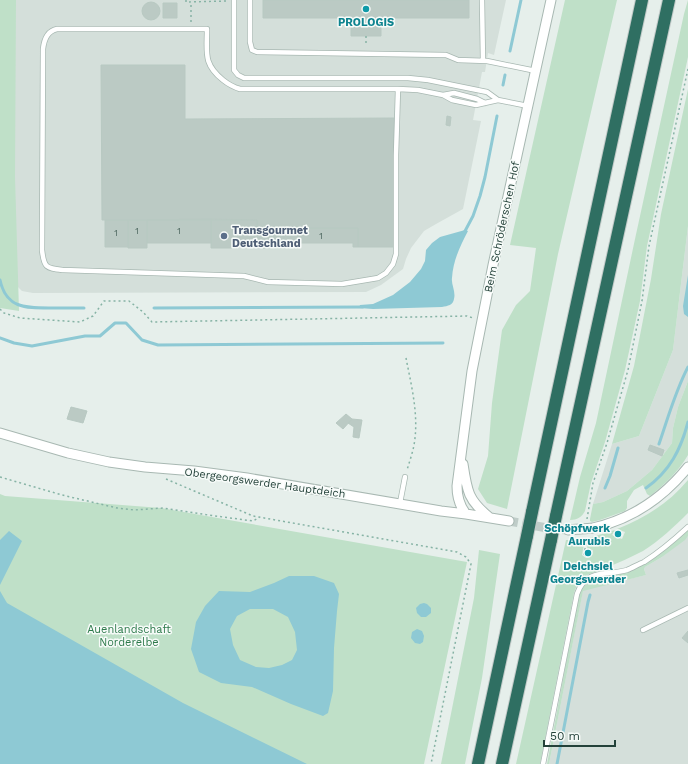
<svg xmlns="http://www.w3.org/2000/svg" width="688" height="764" font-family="'Work Sans',sans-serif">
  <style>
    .built { fill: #d4dfda }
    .green { fill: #bfe0c8 }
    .water { fill: #8ec9d4; fill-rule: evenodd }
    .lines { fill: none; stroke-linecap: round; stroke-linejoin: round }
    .stream { stroke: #8ec9d4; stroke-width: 3 }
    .building { fill: #bbcac4; stroke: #b8c9c2 }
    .minor-tunnel { stroke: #bfccc8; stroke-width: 9; stroke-dasharray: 9 4.5; stroke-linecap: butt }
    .service-casing { stroke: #a8b8b2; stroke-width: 6 }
    .minor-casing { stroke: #a8b8b2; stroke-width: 11 }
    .motorway-casing { stroke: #c2cac8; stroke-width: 14 }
    .path { stroke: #86b3a5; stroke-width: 1.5; stroke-dasharray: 2 3; stroke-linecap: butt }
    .service { stroke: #fff; stroke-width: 4.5 }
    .minor { stroke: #fff; stroke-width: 9 }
    .motorway { stroke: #2f6f62; stroke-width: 12 }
    .motorway-bridge-casing { stroke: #c2cac8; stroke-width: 14; stroke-linecap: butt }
    .motorway-bridge { stroke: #2f6f62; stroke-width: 12 }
    .culture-dot { fill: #0f9aa8; stroke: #f7fbf9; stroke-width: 1.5 }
    .service-dot { fill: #5c6f8a; stroke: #f7fbf9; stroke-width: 1.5 }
    .labels { text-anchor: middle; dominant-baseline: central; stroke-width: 3; stroke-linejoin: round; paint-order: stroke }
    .number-label { font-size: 9px; fill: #4a645c }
    .culture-label { font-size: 11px; font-weight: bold; fill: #0d838f; stroke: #f7fbf9 }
    .street-label { font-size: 11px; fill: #24423a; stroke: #f7fbf9 }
    .service-label { font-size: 11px; font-weight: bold; fill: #4e5e75; stroke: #f7fbf9; text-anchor: start }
    .park-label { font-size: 11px; fill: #2d7a4b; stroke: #f7fbf9 }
  </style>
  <rect width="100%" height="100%" fill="#e6efeb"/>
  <!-- built -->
  <path class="built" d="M13 0H506L494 55 488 53 485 72H482L473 120 481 121 463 209 436 224 424 231 411 248 406 259 403 269 381 285 366 292 33 293 22 291 17 286 14 281Z
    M688 226V381L678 407 673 428 672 443 652 470 627 491 603 502 593 504 612 444 639 436 673 350Z
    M688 536V764H549L583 590 646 575 644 569 645 567 662 557Z"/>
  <!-- green -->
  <path class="green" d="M0 0H16L15 177 19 311 0 308Z
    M565 0H617L558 254 507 509 487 503 478 489 488 456 492 403 502 330 516 305 530 291 536 248 510 245Z
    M688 0V57L647 246 640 301 625 370 605 442 591 483 585 511C582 517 577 520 570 520L580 477 596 423 635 239 684 14Z
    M688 89V226L673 350 639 436 612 444 634 366 651 279 661 214Z
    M688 381V455C678 472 665 484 650 496L647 494 643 485 634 490 627 501V508L625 511 600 520 592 522 590 521V519L593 504 603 502 627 491 652 470 672 443 673 428 678 407Z
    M688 480V513C675 526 659 541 643 551 631 557 618 563 606 568 589 575 581 573 574 593L540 764H516L566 540H580L585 538 582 555 586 558 591 557 593 550 587 549 589 538 615 530 612 535 622 539 625 532 617 529C645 518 669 503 688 480Z
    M0 494 5 496 161 508 467 562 424 764H0Z
    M688 528V536L685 540 662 557 645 567 644 569 646 575 583 591 549 764H547L579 594C591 569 613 579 633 569 639 566 645 560 651 556 663 547 676 538 688 528Z
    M479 550 500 554 482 678 465 764H441L474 598Z"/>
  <!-- water -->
  <path class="water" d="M465 230 468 231C460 246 453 261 452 278 451 284 456 292 454 299 453 305 448 306 442 307L373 309 359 308 360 305 373 304 393 295 410 282 421 269 425 261 426 250 432 243 440 237Z
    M688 275V317L684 314 683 306Z
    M9 531 22 541 0 585V540Z
    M289 576H314L334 583 339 594 337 611 334 648 333 691 328 713 323 716 291 704 252 687 221 683 199 672 191 649 196 622 205 606 219 591 250 592 274 583ZM250 609H273L288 617 295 632 297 650 292 660 282 665 269 668 256 667 240 660 233 645 230 629 237 616Z
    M0 591 7 603 183 703 307 764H0Z
    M424 603 427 604 431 608V613L426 617H421L417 613 416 608 420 604Z
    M417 629 422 631 424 636 423 642 420 644 415 643 411 638 412 632Z"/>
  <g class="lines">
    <!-- stream -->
    <path class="stream" d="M510 51 521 0
      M503 85 505 75
      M464 233 473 216 480 196 485 177 497 116
      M0 280C6 308 25 308 49 308 61 308 73 308 84 308
      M154 308 363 307
      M0 338 14 343 32 346 85 336H100L115 323H126L142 340 158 345 443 343
      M659 444C668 418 675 392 688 367
      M605 488 610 476 618 448
      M646 488C670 471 681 449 688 422
      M557 764 588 602 590 595"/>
  </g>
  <!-- building -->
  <path class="building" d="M263 0H469V18H263Z
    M142 11a9 9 0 1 1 18 0a9 9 0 1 1-18 0Z
    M163 3H177V18H163Z
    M351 18H381V36H351Z
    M101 65H185V119L394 118 395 247H358V228H257V220H102Z
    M447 116 451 117 450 126 446 125Z
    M211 219V243H147V220Z
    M211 219 257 220V228H284V248H263V243H237V248H211Z
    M105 220H128V247H105Z
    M128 220H147V248H128Z
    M284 228H358V247H353V243H289V248H284Z
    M71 407 87 411 83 423 67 419Z
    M346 414 352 419 343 429 336 423Z
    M352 419 362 420 359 438 353 437 354 427 348 423Z
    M650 445 664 450 662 456 648 450Z
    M616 530 622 533 620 537 614 534Z
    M586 551H591L590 556 586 555Z
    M688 570V575L679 578 677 573Z
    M688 631V643L682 638Z"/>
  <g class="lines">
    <!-- minor-tunnel -->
    <path class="minor-tunnel" d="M509 521 547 528 568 530"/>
    <defs>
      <path id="service" d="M234 0V70L238 75 244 78H408L428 80 487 92 498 100 528 106
        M250 0V42L252 50 257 52 446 55 458 60 487 61 536 71
        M482 0 483 61
        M398 89 396 155V254L393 264 386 273 378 278 342 284 268 282 244 276 63 270C46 268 44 268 42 250L43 49C44 40 47 31 57 29H207C207 53 203 64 223 80 228 84 233 87 240 89H398L418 90 443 95 452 100 476 105 498 100
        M443 95 454 93 477 99 485 103
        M400 503 405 477
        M643 630 688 608
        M543 764 577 594C586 568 607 576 627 570 632 568 639 564 644 562 660 552 674 540 688 527"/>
      <path id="minor" d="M0 433 68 453 109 462 145 467 194 471 247 478 441 511 466 514 509 521
        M463 464C467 491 468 500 489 517
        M466 514C459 505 457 497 457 486L472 371 493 265 551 0
        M568 530C576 529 585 529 593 528 632 519 663 498 688 467"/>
      <path id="motorway" d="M532 512 642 0
        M556 516 669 0
        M478 764 527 536
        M502 764 551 540"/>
    </defs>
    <!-- service casing -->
    <use href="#service" class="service-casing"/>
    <!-- minor casing -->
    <use href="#minor" class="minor-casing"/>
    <!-- motorway casing -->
    <use href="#motorway" class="motorway-casing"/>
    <!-- path -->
    <path class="path" d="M186 0V2L226 1
      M191 22V2
      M366 36V46
      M0 309 4 313 20 318 80 322 93 316 104 301H129L143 312 152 322 467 316 473 318
      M406 358C411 384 418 411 415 438 414 449 410 460 407 470
      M0 477 62 495 117 508 134 510 163 508 208 515 253 521 260 517
      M166 479 253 516 457 552 466 557 471 564 431 764
      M587 519 593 483 607 443 628 370 642 301 649 246 688 69
      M584 555 587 538"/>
    <!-- service -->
    <use href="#service" class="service"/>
    <!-- minor -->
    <use href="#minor" class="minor"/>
    <!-- motorway -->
    <use href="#motorway" class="motorway"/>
    <defs>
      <path id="motorway-bridge" d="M527 536 532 512
        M551 540 556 516"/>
    </defs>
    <!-- motorway-bridge casing -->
    <use href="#motorway-bridge" class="motorway-bridge-casing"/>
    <!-- motorway-bridge -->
    <use href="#motorway-bridge" class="motorway-bridge"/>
  </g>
  <!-- markers -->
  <g class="culture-dot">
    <circle cx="366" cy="9" r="4"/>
    <circle cx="618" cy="534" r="4"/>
    <circle cx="588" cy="553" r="4"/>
  </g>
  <circle class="service-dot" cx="224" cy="236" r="4"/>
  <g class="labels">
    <!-- number labels -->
    <g class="number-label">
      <text x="137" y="231">1</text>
      <text x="179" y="231">1</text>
      <text x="116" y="233">1</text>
      <text x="321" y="236">1</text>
    </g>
    <!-- culture labels -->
    <g class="culture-label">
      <text x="366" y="22">PROLOGIS</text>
      <text x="610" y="528" text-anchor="end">Schöpfwerk<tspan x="610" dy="13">Aurubis</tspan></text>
      <text x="588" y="566">Deichsiel<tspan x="588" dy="13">Georgswerder</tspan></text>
    </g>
    <!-- street labels -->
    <g class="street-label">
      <text transform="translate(502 227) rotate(-78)">Beim Schröderschen Hof</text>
      <text transform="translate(265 483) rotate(8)">Obergeorgswerder Hauptdeich</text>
    </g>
    <!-- service labels -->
    <g class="service-label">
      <text x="232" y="230">Transgourmet<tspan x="232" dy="13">Deutschland</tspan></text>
    </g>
    <!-- park labels -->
    <g class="park-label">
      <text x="129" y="629">Auenlandschaft<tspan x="129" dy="13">Norderelbe</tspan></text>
    </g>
  </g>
  <!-- scale -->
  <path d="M544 740v6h71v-6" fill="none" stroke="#24423a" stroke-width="2"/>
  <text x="550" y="740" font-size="12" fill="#24423a" stroke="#f7fbf9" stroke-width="3" paint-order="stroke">50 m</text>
</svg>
